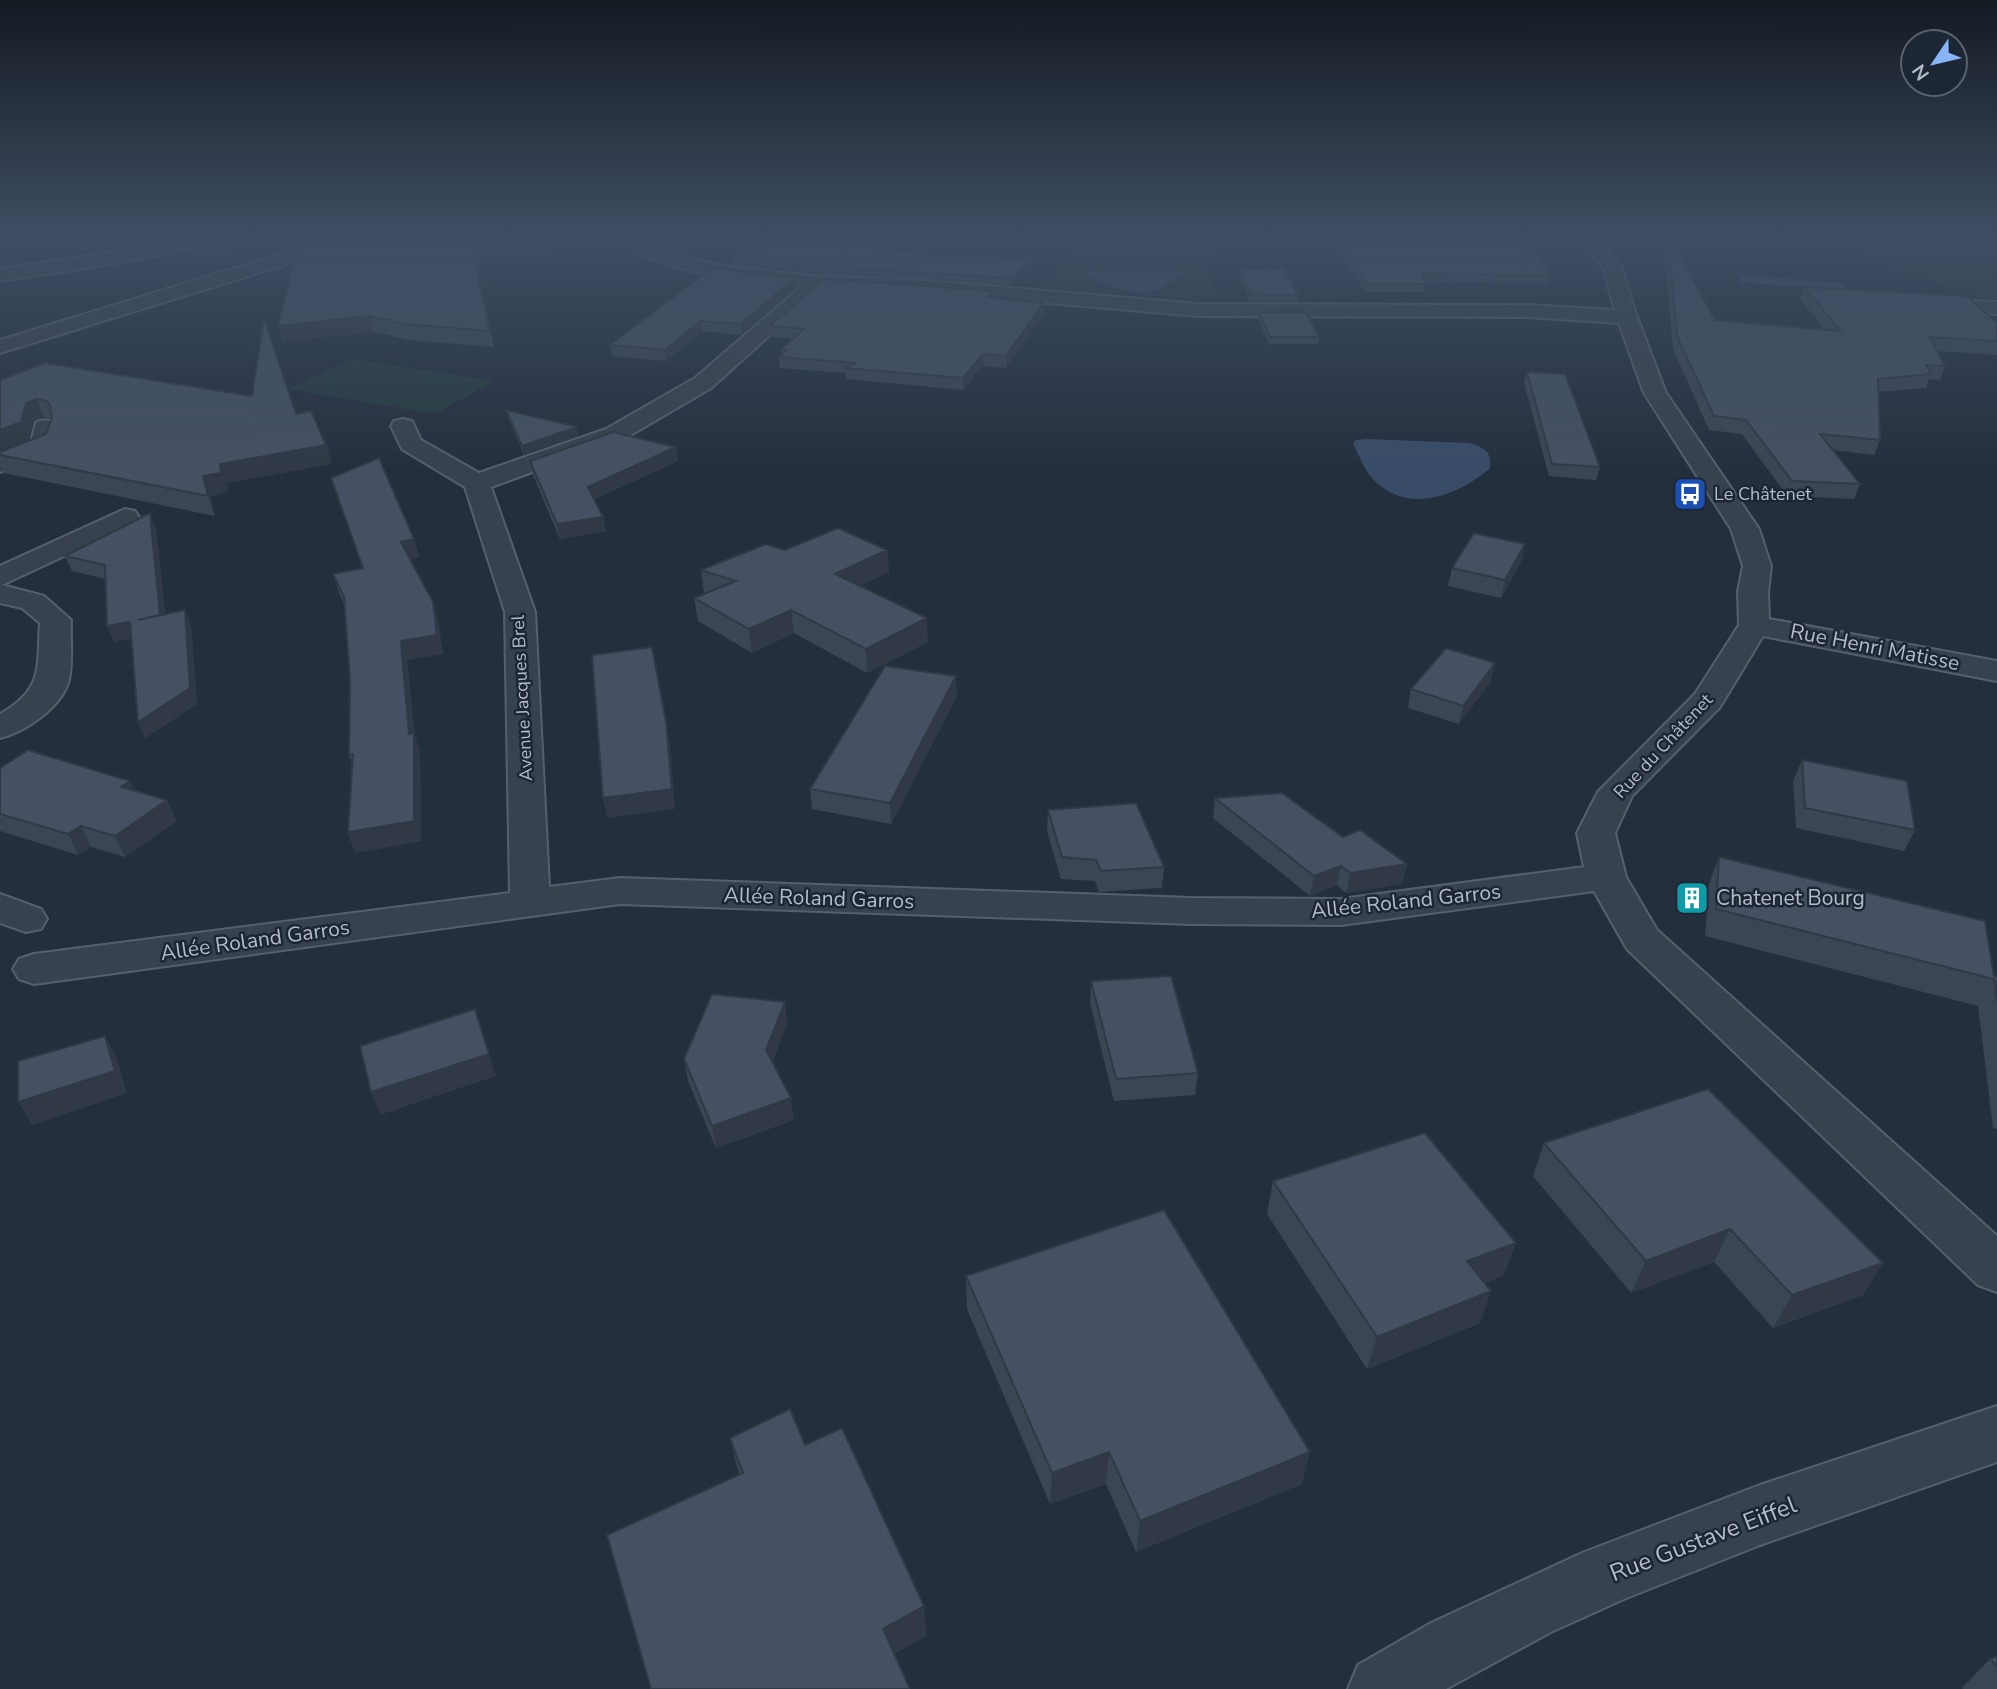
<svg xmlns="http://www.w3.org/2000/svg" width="1997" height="1689" font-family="'Nunito Sans',sans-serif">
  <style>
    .green { fill: #263c3f }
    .water { fill: #394c67 }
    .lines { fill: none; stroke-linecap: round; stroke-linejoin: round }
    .minor-casing { stroke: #565f6c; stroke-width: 4 }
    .minor { fill: #38414e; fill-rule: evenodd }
    .wall { fill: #3b4654 }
    .shaded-wall { fill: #303945 }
    .building { fill: #455162; stroke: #303945; stroke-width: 2 }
    .labels { text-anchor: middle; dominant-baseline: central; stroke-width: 5; stroke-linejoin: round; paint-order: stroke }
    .far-poi-label { font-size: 18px; fill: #b4bcc9; stroke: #1d2633; text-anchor: start }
    .far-street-label { font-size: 18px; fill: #b4bcc9; stroke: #1d2633 }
    .street-label { font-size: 21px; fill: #b4bcc9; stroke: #1d2633 }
    .poi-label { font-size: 21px; fill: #b4bcc9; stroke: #1d2633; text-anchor: start }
    .near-street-label { font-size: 24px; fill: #b4bcc9; stroke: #1d2633 }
  </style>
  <rect width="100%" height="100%" fill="#242f3e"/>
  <!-- green -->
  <path class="green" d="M674 233H764L694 252 662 237Z
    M898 233H1246L1204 262 1219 301 1040 288 1071 254 927 240Z
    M1734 233H1997V304L1828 244Z
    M353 359 494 381 435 414 288 389Z"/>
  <!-- water -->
  <path class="water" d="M1120 271 1181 272H1182C1152 307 1117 289 1081 273Z
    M1738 275 1843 283 1849 291 1741 282Z
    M1366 439 1470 443C1485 448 1492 452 1490 468 1458 496 1406 516 1372 478 1364 469 1359 455 1353 444L1356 440Z"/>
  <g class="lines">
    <defs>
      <path id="minor" d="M202 233H225C208 253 36 275 0 281V269L141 248Z
        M349 233H377L374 237 0 353V340Z
        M613 233H634L655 246 689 258 725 266 814 276 931 281 1199 304 1527 305 1615 310 1603 267 1570 233H1589L1621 265 1637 317 1666 393 1759 529 1771 566 1768 592 1769 619 1997 661V681L1763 636 1720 707 1632 796 1615 833 1626 877 1657 930 1997 1236V1292L1978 1285 1627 949 1594 891 1341 925 1191 924 620 904 34 984 19 979 13 969 19 959 34 954 510 893 505 612 465 487 402 449 391 426 394 421 403 419 412 421 421 440 479 473 606 429 695 378 802 286C753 282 646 273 613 233ZM823 287 931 293 1199 316 1527 317 1619 323 1644 393 1731 529 1743 566 1738 592 1739 625 1695 694 1598 792 1577 833 1584 867 1341 899 1191 898 620 878 549 887 535 612 491 487 624 439 711 388Z
        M1974 301 1997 302V314L1967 311 1964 307 1967 303Z
        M45 420 54 422C59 430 57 443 52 451L0 472V455L31 442 36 422Z
        M125 509 135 511 139 517 135 523 2 585 44 596 71 620C70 639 73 662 69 680 62 707 25 732 0 738V714C44 689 37 668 40 623L22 608 0 603V566Z
        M0 894 41 909 47 919 41 929 26 932 0 923Z
        M1997 1406V1462L1760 1545 1624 1599 1551 1632 1446 1689H1348L1358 1665 1431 1623 1582 1553 1760 1485Z"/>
    </defs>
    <!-- minor casing -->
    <use href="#minor" class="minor-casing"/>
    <!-- minor -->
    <use href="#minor" class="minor"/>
  </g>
  <!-- wall -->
  <path class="wall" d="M119 233H191L153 242Z
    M195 233H340L305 244 303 235 214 259 185 251 181 237Z
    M347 233 555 258 476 266 494 347 409 340 373 332 283 341 278 326Z
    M1329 233H1525L1551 276 1550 284 1425 281V284L1424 292H1366L1330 238Z
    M1667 233 1715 320 1825 330 1800 299 1804 287 1997 323V355L1937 351 1945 366 1940 380 1929 379 1926 388 1878 392 1880 440 1874 455 1833 450 1860 484 1854 499 1787 496 1742 434 1709 430 1673 349 1664 244Z
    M846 248 917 253 1033 259V266L1012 285 814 273 731 264V257Z
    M1239 269 1298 295 1297 302H1250L1239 276Z
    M795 278 796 288 741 335 702 331 666 361 612 356 610 345Z
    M995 291V298L1043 314 1006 368 983 366 963 390 846 379V373L780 368 779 357 781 355V349L793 339 771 337 770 326Z
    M1259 312 1319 337 1318 344H1269L1258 319Z
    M1527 372 1600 467 1596 480 1549 476 1524 383Z
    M0 380 252 396 296 414 326 445 332 464 227 483 228 492 210 496 215 516 4 473 0 465V452L46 434 51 419 44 417 33 421Z
    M506 410 579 436 524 455 508 418Z
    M530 461H678L594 499 603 517 606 531 560 539 533 475Z
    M331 478 414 539 419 557 410 559 438 621 443 654 407 660 414 733 420 753 421 841 355 853 348 832 352 765 349 755 350 680 344 604 339 593 333 574 362 568Z
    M156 528 165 614 191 626 197 704 145 738 131 638 114 642 105 579 72 571 65 556Z
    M1525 544 1521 562 1501 598 1448 586 1452 568Z
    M785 550H887L889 572 860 586 928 642 867 673 794 633 752 653 698 621 694 598 704 593 701 570Z
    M1491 681 1459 724 1408 708 1411 689Z
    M957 696 891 824 812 809 810 789Z
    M1802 760 1915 830 1904 851 1796 828 1793 781Z
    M0 768 134 790 167 800 177 821 125 857 91 847 78 855 0 831Z
    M1215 798 1343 837 1407 864 1402 884 1346 893 1337 885 1310 896 1213 818Z
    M1048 810 1164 867 1162 888 1099 892 1095 881 1061 879 1047 831Z
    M1719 857 1997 977V1129L1993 1128 1978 1006 1705 936 1709 884Z
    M1091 981 1198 1073 1195 1095 1114 1101 1090 1003Z
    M785 1002 787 1024 772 1062 794 1120 716 1148 688 1081 684 1059Z
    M1708 1089 1863 1295 1773 1328 1714 1262 1631 1293 1533 1176 1544 1143Z
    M1273 1181 1504 1275 1485 1283 1480 1323 1367 1369 1267 1214Z
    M966 1276 1302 1484 1136 1552 1106 1484 1050 1504 967 1309Z
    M730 1438 805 1445 924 1606 926 1636 894 1654 739 1475Z
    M1997 1656V1689H1963L1962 1688 1990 1659Z"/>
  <!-- shaded-wall -->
  <path class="shaded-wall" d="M150 233H191L153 242Z
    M256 233H340L305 244 303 235 214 259 210 245Z
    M552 244 555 258 476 266 473 251Z
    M1033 259V266L1012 285V278Z
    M795 278 796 288 741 335 740 324Z
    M995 291V301L988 297Z
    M1043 303V314L1006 368V356Z
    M369 316 373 332 283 341 278 326Z
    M700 321 702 331 666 361 665 350Z
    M983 354V366L963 390V378Z
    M37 399 44 417 33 421 29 440 0 452V430L26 403Z
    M577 427 579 436 524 455 522 446Z
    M326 445 332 464 227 483 228 492 210 496 215 516 208 496 203 476 220 464Z
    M676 447 678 461 590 500 588 487Z
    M150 513 156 528 167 631 138 620Z
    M603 517 606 531 560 539 557 524Z
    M414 539 419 557 406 560 401 542Z
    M1525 544 1521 562 1501 598 1505 580Z
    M887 550 889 572 837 597 835 574Z
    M433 602 438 621 443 654 407 660 414 739V733L420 753 421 841 355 853 348 832 409 734 401 641Z
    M185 610 191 626 197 704 145 738 138 722Z
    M791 610 794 633 752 653 749 629Z
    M927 618 928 642 867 673 866 649Z
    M130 622 136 637 114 642 107 626Z
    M1495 663 1491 681 1459 724 1463 706Z
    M956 676 957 696 891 824 890 803Z
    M666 722 670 742 675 809 607 818 603 798Z
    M130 781 139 802 121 787Z
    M167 800 177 821 125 857 115 836Z
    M81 826 91 847 78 855 68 834Z
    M1407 864 1402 884 1346 893 1350 873Z
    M1341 866 1337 885 1310 896 1314 876Z
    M785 1002 787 1024 769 1072 766 1050Z
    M105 1036 117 1058 127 1093 32 1125 18 1102Z
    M489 1054 496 1076 380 1115 371 1092Z
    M791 1098 794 1120 716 1148 712 1126Z
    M1730 1229 1714 1262 1631 1293 1646 1261Z
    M1516 1243 1504 1275 1456 1293 1467 1261Z
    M1883 1263 1863 1295 1773 1328 1792 1295Z
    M1491 1291 1480 1323 1367 1369 1377 1337Z
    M1109 1452 1106 1484 1050 1504 1052 1473Z
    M1310 1452 1302 1484 1136 1552 1140 1521Z
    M924 1606 926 1636 886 1659 883 1629Z"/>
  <!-- building -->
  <path class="building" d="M195 233H256L210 245 181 237Z
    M347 233H550L552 244 473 251 490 331 405 324 369 316 278 326 297 248Z
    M1333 233H1525L1551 276 1423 273 1425 284H1367Z
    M1667 233 1715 320 1841 331 1804 287 1967 296 1997 323V341L1930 337 1945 366 1926 365 1931 374 1878 379 1880 440 1820 434 1860 484 1792 481 1746 420 1714 416 1677 336Z
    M760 235 846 248 853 244 917 253 1033 259 1012 278 814 267 731 257Z
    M712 268 795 278 740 324 700 321 665 350 610 345Z
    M1239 269H1284L1298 295 1251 294Z
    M823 279 995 291 988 297 1043 303 1006 356 983 354 963 378 845 368 856 363 779 357 787 350 781 349 804 329 770 326Z
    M1259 312H1306L1319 337H1270Z
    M264 319 296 414 311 411 326 445 220 464 221 473 203 476 208 496 0 455V452L46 434 52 418 50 406 47 401 37 399 26 403 21 422 0 430V380L45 363 252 396Z
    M1527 372 1565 374 1600 467 1552 464Z
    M506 410 577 427 522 446Z
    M613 432 676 447 588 487 603 517 557 524 530 461Z
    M379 458 414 539 401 542 433 602 437 635 401 641 409 734 414 733V821L348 832 353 754 349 755 350 680 344 597 333 574 363 568 331 478Z
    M150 513 160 615 138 620 185 610 190 688 138 722 130 622 107 626 105 565 65 556Z
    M838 528 887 550 835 574 927 618 866 649 791 610 749 629 694 598 736 581 701 570 766 544 785 550Z
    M1474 533 1525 544 1505 580 1452 568Z
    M652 647 666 722 672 789 603 798 592 655Z
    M1446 648 1495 663 1463 706 1411 689Z
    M885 666 956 676 890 803 810 789Z
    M28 750 130 781 121 787 167 800 115 836 81 826 68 834 0 814V768Z
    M1802 760 1907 781 1915 830 1805 808Z
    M1282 793 1343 837 1360 830 1407 864 1350 873 1341 866 1314 876 1215 798Z
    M1136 803 1164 867 1101 871 1096 860 1062 857 1048 810Z
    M1719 857 1985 921 1994 976 1997 977V1001L1994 979 1716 909Z
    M1171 976 1198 1073 1116 1079 1091 981Z
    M712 994 785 1002 766 1050 791 1098 712 1126 684 1059Z
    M475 1009 489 1054 371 1092 360 1046Z
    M105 1036 115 1071 18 1102V1061Z
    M1708 1089 1883 1263 1792 1295 1730 1229 1646 1261 1544 1143Z
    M1425 1133 1516 1243 1467 1261 1491 1291 1377 1337 1273 1181Z
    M1164 1210 1310 1452 1140 1521 1109 1452 1052 1473 966 1276Z
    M790 1409 805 1445 842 1428 924 1606 883 1629 910 1689H651L607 1535 743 1473 730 1438Z
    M1997 1656V1666L1990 1659Z"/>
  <!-- sky -->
  <linearGradient id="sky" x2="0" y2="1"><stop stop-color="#141a22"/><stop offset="0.5" stop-color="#3f4d63"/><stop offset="1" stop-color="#3f4d63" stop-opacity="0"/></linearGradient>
  <rect width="1997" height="470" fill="url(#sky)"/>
  <!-- icons -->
  <defs>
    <symbol id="bus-square" viewBox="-11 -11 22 22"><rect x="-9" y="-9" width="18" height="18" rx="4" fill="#1a4fb4" stroke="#1d2633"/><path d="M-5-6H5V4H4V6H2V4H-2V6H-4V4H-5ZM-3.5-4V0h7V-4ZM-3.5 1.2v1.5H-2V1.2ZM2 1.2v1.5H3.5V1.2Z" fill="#fff"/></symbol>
    <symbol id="building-square" viewBox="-11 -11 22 22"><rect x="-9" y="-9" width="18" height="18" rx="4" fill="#0f9aa8" stroke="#1d2633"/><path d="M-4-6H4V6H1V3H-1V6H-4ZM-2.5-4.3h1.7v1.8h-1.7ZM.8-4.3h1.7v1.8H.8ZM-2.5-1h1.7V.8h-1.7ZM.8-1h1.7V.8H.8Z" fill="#fff"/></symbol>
  </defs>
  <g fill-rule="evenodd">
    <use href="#bus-square" x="1671" y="475" width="38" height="38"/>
    <use href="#building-square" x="1673" y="879" width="38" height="38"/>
  </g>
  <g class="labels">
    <!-- far-poi labels -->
    <g class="far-poi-label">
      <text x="1714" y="494">Le Châtenet</text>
    </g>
    <!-- far-street labels -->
    <g class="far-street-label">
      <text transform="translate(522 698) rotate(-93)">Avenue Jacques Brel</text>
      <text transform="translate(1663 746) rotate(-47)">Rue du Châtenet</text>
    </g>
    <!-- street labels -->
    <g class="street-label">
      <text transform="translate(1875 647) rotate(11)">Rue Henri Matisse</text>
      <text transform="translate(819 898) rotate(2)">Allée Roland Garros</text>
      <text transform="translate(1406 901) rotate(-6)">Allée Roland Garros</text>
      <text transform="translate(255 940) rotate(-8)">Allée Roland Garros</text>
    </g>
    <!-- poi labels -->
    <g class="poi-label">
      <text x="1716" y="898">Chatenet Bourg</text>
    </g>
    <!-- near-street labels -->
    <g class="near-street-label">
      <text transform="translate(1703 1539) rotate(-21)">Rue Gustave Eiffel</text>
    </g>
  </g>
  <!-- north arrow -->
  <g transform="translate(1934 63) rotate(235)"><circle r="33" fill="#1d2633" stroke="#59626f" stroke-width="2"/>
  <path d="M0-5L12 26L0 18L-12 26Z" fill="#8ab4f8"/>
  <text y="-10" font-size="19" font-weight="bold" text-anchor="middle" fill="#b4bcc9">N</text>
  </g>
</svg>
